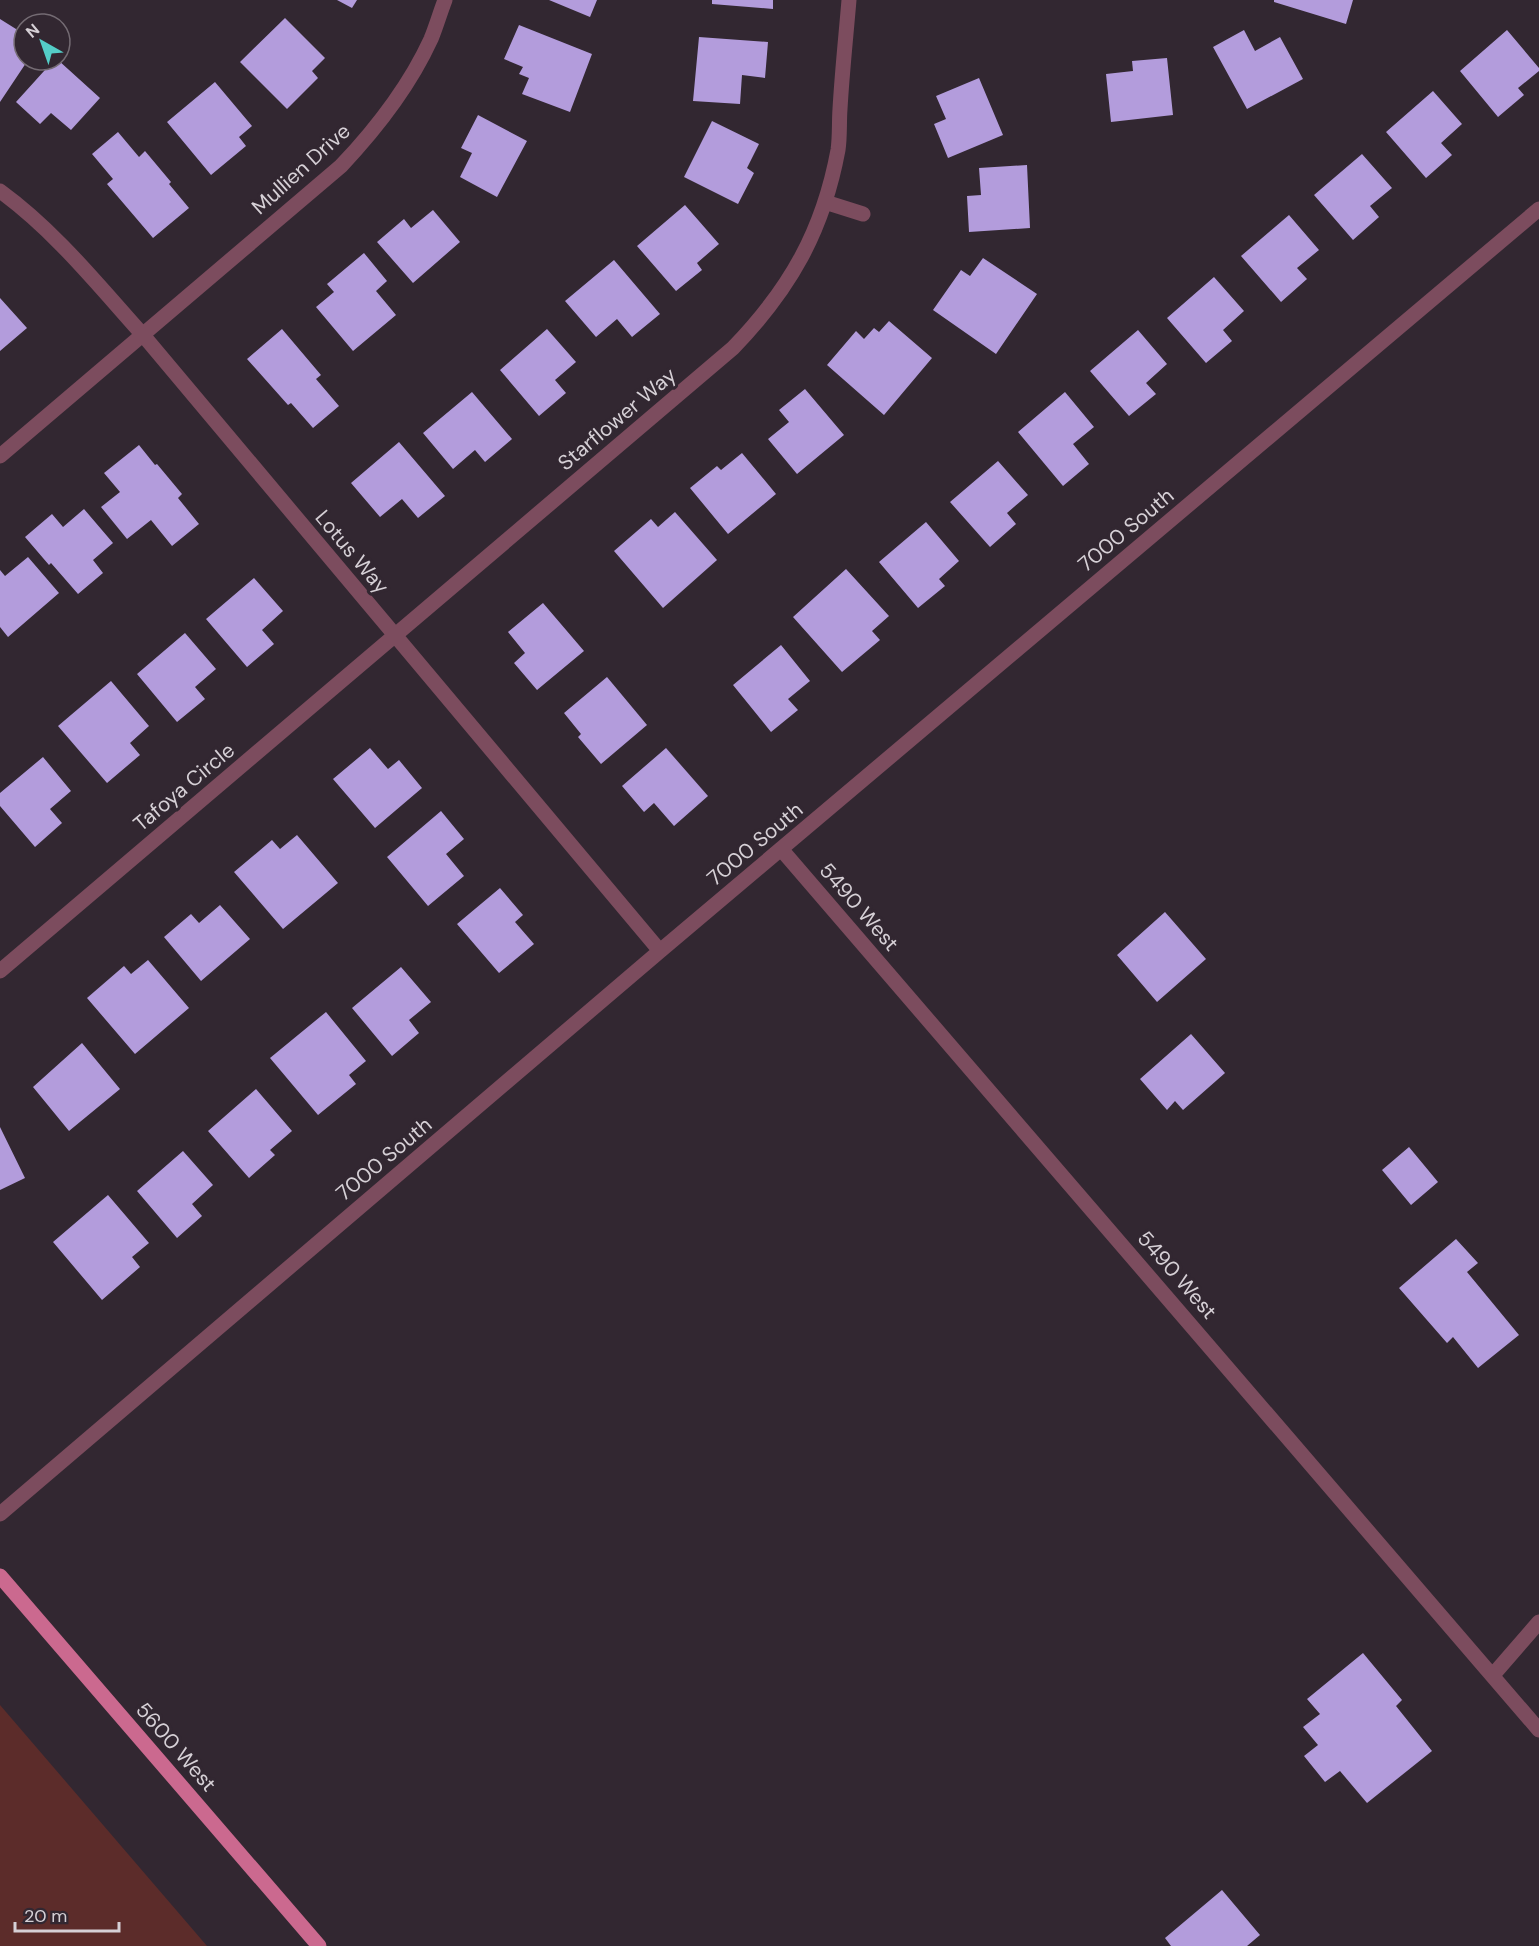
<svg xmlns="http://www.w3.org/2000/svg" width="1539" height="1946" font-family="'DM Sans',sans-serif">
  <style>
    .green { fill: #5c2c2a }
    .building { fill: #b39cdc }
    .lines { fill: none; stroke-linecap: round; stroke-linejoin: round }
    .minor { stroke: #7c4c5e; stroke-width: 15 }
    .major { stroke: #cb698f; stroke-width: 15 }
    .labels { text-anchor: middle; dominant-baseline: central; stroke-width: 6; stroke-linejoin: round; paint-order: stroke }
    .street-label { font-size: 21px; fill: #d6d0d6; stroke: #322731 }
  </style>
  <rect width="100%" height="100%" fill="#322731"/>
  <!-- green -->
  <path class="green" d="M0 1705 207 1946H0Z"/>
  <!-- building -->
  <path class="building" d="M337 0H357L352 8Z
    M549 0H597L590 17Z
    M712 0H773V9L712 4Z
    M1274 0H1353L1346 24 1274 2Z
    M285 18 325 58 312 71 318 78 287 109 240 62Z
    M0 19 24 34V60H28L0 102Z
    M519 25 592 54 570 112 522 94 529 78 519 74 523 67 504 59Z
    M1244 30 1255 51 1280 37 1303 79 1247 109 1213 47Z
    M1507 30 1539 68V71L1518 88 1524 95 1498 117 1460 71Z
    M699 37 768 42 765 78 742 75 740 104 693 101Z
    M1167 58 1173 115 1111 122 1106 74 1133 71 1132 61Z
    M54 60H58L100 98 71 130 51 113 40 124 16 102Z
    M979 78 1003 135 948 158 934 124 946 119 936 96Z
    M215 82 252 126 239 137 246 146 211 175 167 122Z
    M1433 91 1462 124 1441 143 1452 155 1426 178 1386 132Z
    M478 115 527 141 497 197 460 177 472 153 461 148Z
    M712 121 759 144 747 168 754 173 738 204 684 177Z
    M118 132 139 157 145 151 171 182 169 184 189 208 153 238 107 184 113 179 92 154Z
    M1362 154 1392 188 1370 206 1379 217 1353 240 1314 195Z
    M1027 165 1030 228 969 232 967 196 981 195 979 168Z
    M685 205 719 244 697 263 702 270 676 291 637 246Z
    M433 210 460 242 413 283 377 242 404 219 411 228Z
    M1289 215 1319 250 1297 268 1307 279 1281 302 1241 256Z
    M364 253 387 281 376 291 396 315 353 351 316 307 334 292 327 284Z
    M983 258 1037 294 996 354 933 310 961 270 970 276Z
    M614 260 660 314 632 337 617 319 596 337 565 301Z
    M1214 277 1244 311 1223 330 1232 341 1206 363 1167 318Z
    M0 298 27 328 0 351Z
    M889 321 932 358 884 415 827 365 856 331 864 339 874 328 879 332Z
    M282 329 321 375 316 379 339 406 313 428 291 403 288 405 247 359Z
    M547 329 576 362 555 380 566 393 539 416 500 370Z
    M1138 330 1167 364 1146 383 1156 394 1129 416 1090 371Z
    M805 389 844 435 797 474 768 439 789 422 779 410Z
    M472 392 512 439 485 462 475 450 453 469 423 433Z
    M1065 392 1094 427 1073 444 1089 464 1063 486 1018 432Z
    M399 442 445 496 418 518 402 499 380 517 351 483Z
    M139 445 155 465 157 464 182 494 178 498 199 524 172 546 151 520 127 539 101 507 120 492 104 473Z
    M742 453 776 494 728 534 690 488 717 466 721 470Z
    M998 461 1028 495 1007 513 1016 524 990 547 950 502Z
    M84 509 113 543 93 560 103 573 78 594 51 563 49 565 25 537 52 514 63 527Z
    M675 512 717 560 663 608 614 551 651 519 658 527Z
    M926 522 959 561 939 579 945 586 918 608 879 562Z
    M28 557 59 593 8 637 0 627V570L5 576Z
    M846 569 889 616 872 631 880 640 842 672 793 617Z
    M254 578 283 611 262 630 274 644 247 667 206 619Z
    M543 603 584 651 537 690 514 663 525 653 508 632Z
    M185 633 216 669 195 687 205 699 177 722 137 674Z
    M781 645 810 681 788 699 798 710 771 732 733 685Z
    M607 677 647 725 601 764 578 737 581 734 564 713Z
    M111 681 149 726 130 743 140 755 107 783 58 726Z
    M370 748 388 769 399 760 422 788 375 828 333 779Z
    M666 748 708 796 674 826 654 803 644 812 622 786Z
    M43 757 71 791 50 809 62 823 35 847 0 806V793Z
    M441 811 464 839 446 854 464 876 428 906 387 857Z
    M297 835 338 883 283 929 234 872 272 840 280 849Z
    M500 888 523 915 515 922 534 944 499 973 457 924Z
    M220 905 250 939 201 981 164 937 191 914 199 923Z
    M1165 912 1206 959 1157 1002 1117 955Z
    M148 960 189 1008 135 1054 87 998 124 966 131 974Z
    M401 967 431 1002 409 1020 419 1033 392 1056 352 1008Z
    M326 1012 366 1061 349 1075 356 1084 318 1115 270 1058Z
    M1191 1034 1225 1073 1183 1110 1175 1101 1167 1110 1140 1079Z
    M82 1043 120 1089 69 1131 33 1087Z
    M256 1089 292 1131 270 1150 275 1155 249 1178 208 1131Z
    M0 1127 25 1178 0 1190Z
    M1409 1147 1438 1182 1411 1205 1382 1170Z
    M183 1151 213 1185 192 1204 202 1216 177 1238 137 1191Z
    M108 1195 149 1243 132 1257 140 1267 102 1300 53 1242Z
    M1456 1239 1478 1263 1467 1272 1519 1335 1478 1368 1453 1337 1447 1343 1399 1288Z
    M1363 1653 1402 1700 1396 1706 1432 1751 1367 1803 1340 1771 1325 1782 1304 1756 1318 1745 1303 1727 1320 1714 1307 1699Z
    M1222 1890 1260 1935 1247 1946H1171L1165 1938Z"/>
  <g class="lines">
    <!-- minor -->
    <path class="minor" d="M0 191C55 231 98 285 143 335L660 951
      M825 202 863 214
      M0 456 341 166C377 128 409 87 431 39 436 27 440 13 445 0
      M781 849 1539 1730
      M0 971 733 348C790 289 823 231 838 150 840 137 839 123 840 109 842 73 846 36 849 0
      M0 1514 660 951 1539 209
      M1493 1675 1539 1622"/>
    <!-- major -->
    <path class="major" d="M0 1576 319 1946"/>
  </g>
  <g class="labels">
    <!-- street labels -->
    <g class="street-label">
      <text transform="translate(301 169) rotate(-42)">Mullien Drive</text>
      <text transform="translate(617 419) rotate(-40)">Starflower Way</text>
      <text transform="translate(1126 530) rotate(-40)">7000 South</text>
      <text transform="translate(352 552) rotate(50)">Lotus Way</text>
      <text transform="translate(184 787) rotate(-40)">Tafoya Circle</text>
      <text transform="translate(755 844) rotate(-40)">7000 South</text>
      <text transform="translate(859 907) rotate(49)">5490 West</text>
      <text transform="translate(384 1159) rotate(-40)">7000 South</text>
      <text transform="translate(1177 1275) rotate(49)">5490 West</text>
      <text transform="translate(176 1747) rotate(49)">5600 West</text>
    </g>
  </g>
  <!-- north arrow -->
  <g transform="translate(42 42) rotate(320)"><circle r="28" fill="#322731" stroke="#746b73" stroke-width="1.5"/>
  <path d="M0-4.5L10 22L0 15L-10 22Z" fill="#54cdc7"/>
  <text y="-9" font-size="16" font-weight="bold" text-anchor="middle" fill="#d6d0d6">N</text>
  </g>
  <!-- scale -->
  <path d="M15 1922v9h104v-9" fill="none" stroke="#d6d0d6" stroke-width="3"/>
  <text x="24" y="1922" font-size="18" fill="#d6d0d6" stroke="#322731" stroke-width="4.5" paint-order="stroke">20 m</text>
</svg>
